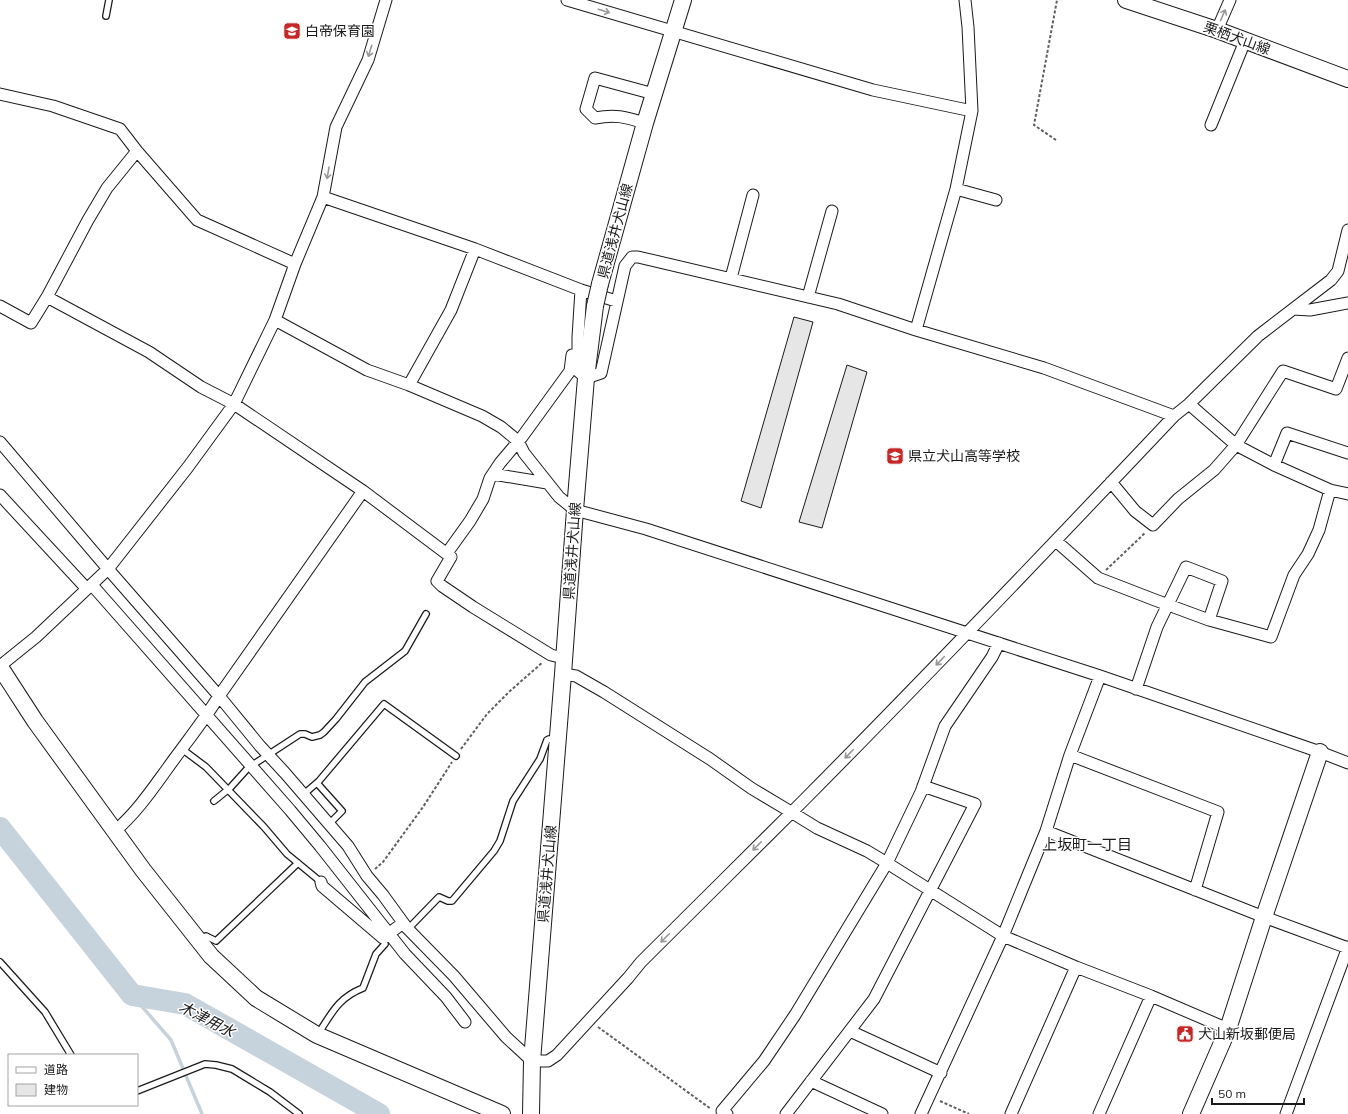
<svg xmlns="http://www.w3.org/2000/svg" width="1348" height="1114" font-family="Mulish,'Noto Sans JP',sans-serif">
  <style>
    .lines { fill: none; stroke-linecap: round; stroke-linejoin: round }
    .stream { stroke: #c6d2dc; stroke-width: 3.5 }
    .river { stroke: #c6d2dc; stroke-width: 22 }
    .building { fill: #e6e6e6; stroke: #1a1a1a }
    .lane-casing { stroke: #1a1a1a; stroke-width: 8 }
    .street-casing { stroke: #1a1a1a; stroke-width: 13 }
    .secondary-casing { stroke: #1a1a1a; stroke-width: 18 }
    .path { stroke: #5f5f5f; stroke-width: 2; stroke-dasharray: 3 2; stroke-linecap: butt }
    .lane { stroke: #fff; stroke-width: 5.5 }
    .street { stroke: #fff; stroke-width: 11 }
    .secondary { stroke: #fff; stroke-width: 16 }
    .secondary-bridge-casing { stroke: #1a1a1a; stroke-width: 18; stroke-linecap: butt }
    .secondary-bridge { stroke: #fff; stroke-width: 16 }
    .oneway { stroke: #989898 }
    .labels { text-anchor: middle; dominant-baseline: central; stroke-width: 3; stroke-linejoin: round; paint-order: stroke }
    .poi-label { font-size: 14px; fill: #1a1a1a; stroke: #fff; text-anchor: start }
    .street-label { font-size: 14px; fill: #1a1a1a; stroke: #fff }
    .neighbourhood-label { font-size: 15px; fill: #1a1a1a; stroke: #fff }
    .water-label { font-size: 15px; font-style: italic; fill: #1a1a1a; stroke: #fff }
  </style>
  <rect width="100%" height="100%" fill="#fff"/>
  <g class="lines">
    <!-- stream -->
    <path class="stream" d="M132 995 171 1040 202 1114"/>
    <!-- river -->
    <path class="river" d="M0 828 132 995 185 1004 379 1114"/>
  </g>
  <!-- building -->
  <path class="building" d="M794 317 813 322 761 508 741 501Z
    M847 365 867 372 822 528 799 522Z"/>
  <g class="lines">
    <defs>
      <path id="lane" d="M106 16 109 0
        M182 749 206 767 264 827 287 854 321 882
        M317 783 342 811 329 824
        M304 794 319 781 384 704 456 756
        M214 801 230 788 248 768 300 734H305L312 737 320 735 324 732 336 719 365 682 405 651 426 614
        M408 929 439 897 448 901H452L494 851 500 841 513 801 540 759 547 740 549 739 557 740
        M200 938 206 936 216 941 298 863
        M0 962 45 1012 71 1055
        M318 1034C332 1013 338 998 363 988L376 954 385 944 383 938
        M137 1091 205 1064 216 1065 232 1069 270 1092 299 1114"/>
      <path id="street" d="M567 0 873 90 972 111
        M1217 30 1230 0
        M0 94 53 106 120 129 137 151 197 220 295 264
        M645 123C625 117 616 114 595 118L586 109 595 78 654 94
        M1211 125 1245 41
        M956 189 996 200
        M323 197 475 249 581 290 616 301
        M731 278 753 195
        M581 290 578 337V371L586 378 601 373 625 266 632 257H638L838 304 916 330 1044 368 1174 416
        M47 297 88 220 107 188 137 151
        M808 297 832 211
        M0 306 31 323 47 297 149 352 201 387 234 404 363 491 451 557 437 581 442 586 473 607 551 655 564 658
        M1293 309 1310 310 1348 303
        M275 320 367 370 409 385 482 416 501 427 518 441 524 453 559 497 575 510 646 529 1100 676 1320 752 1348 763
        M916 330 956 189 972 111 968 27 965 0
        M409 385 451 310 475 249
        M1189 404 1236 445 1274 465 1330 490 1348 494
        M0 442 108 569 219 696 260 746 285 773 348 846 367 876 383 895 407 928 454 976 506 1037 532 1061H548L557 1055 628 978 641 962C695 908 750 854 804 800 929 674 1052 545 1174 416L1189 404 1258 336 1331 280 1338 271 1348 230
        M1274 465 1287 433 1348 453
        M493 474 547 483
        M1111 482 1135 511 1153 525 1178 499 1214 470 1236 445 1283 371 1336 389 1348 358
        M0 495 87 589
        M1056 541 1098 578 1155 600 1209 620 1222 581 1186 567 1157 627 1136 689
        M447 553 470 521 483 499 490 478 500 463 522 437 570 371 572 355
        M92 585 290 810 320 846 405 954 446 997 465 1022
        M1209 620 1271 637 1294 575 1308 554 1319 530 1330 490
        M0 666 36 637 108 569 188 467 234 404 275 320 295 264 323 197 336 127 368 60 386 0
        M563 674 576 676 604 692 710 759 751 788 791 812 817 828 867 851 887 863 1003 936 1076 967 1151 996 1228 1029
        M1070 755 1218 812 1195 890
        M115 831C136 813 151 791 167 769 184 745 203 722 219 696L363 491
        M1046 831 1264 917 1348 948
        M321 882 322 886 383 938 403 923
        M850 1031 941 1073
        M811 1081 882 1114
        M727 1114 722 1111 764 1061 795 1015 887 863 921 792 945 726 992 657 999 643
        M786 1114 874 999 975 804 923 786
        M921 1114 1003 936 1046 831 1070 755 1100 676
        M1011 1114 1076 967
        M1099 1114 1151 996
        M1286 1114 1348 947"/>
      <path id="secondary" d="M1126 0 1217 30 1348 79
        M600 284 645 123 683 0
        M0 667 35 721 143 870 211 956 256 998 317 1035 502 1114
        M531 1114 532 1061 563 674 575 510 586 378 595 306
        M1191 1114 1228 1029 1264 917 1320 752"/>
    </defs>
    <!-- lane casing -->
    <use href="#lane" class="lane-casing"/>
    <!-- street casing -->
    <use href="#street" class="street-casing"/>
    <!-- secondary casing -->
    <use href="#secondary" class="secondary-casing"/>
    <!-- path -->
    <path class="path" d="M1056 140 1034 125 1057 0
      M1106 570 1145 533
      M461 749 487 714 510 691 543 662
      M375 869 383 862 423 807 452 762
      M598 1027 711 1109
      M940 1101 969 1114"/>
    <!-- lane -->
    <use href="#lane" class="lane"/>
    <!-- street -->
    <use href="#street" class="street"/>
    <!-- secondary -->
    <use href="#secondary" class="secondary"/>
    <defs>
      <path id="secondary-bridge" d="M595 306 600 284"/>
    </defs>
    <!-- secondary-bridge casing -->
    <use href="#secondary-bridge" class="secondary-bridge-casing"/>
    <!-- secondary-bridge -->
    <use href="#secondary-bridge" class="secondary-bridge"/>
  </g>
  <!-- one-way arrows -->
  <defs><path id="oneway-shaft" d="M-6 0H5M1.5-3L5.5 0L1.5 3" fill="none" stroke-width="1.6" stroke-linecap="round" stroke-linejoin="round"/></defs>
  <g class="oneway">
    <use href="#oneway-shaft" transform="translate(604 11) rotate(17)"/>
    <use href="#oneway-shaft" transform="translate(1223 15) rotate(-66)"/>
    <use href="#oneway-shaft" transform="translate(370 51) rotate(107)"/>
    <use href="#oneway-shaft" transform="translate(328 173) rotate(100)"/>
    <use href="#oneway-shaft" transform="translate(940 661) rotate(134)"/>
    <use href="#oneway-shaft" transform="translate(849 754) rotate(134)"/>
    <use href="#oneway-shaft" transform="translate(757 846) rotate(135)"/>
    <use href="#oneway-shaft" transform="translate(665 938) rotate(135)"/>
  </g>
  <!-- icons -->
  <defs>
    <symbol id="school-square" viewBox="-11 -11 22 22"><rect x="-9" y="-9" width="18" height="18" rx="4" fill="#c62828" stroke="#fff"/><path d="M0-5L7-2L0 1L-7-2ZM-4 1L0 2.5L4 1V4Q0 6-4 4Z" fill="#fff"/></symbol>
    <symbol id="civic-square" viewBox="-11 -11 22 22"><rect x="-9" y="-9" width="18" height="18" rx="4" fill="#c62828" stroke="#fff"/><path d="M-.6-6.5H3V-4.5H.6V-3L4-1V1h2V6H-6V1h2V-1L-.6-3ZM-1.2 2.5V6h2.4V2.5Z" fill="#fff"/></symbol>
  </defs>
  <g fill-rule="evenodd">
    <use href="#school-square" x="282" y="21" width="20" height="20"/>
    <use href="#school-square" x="885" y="446" width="20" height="20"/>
    <use href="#civic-square" x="1175" y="1024" width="20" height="20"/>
  </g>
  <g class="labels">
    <!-- poi labels -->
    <g class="poi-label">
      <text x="305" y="31">白帝保育園</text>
      <text x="908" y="456">県立犬山高等学校</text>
      <text x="1198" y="1034">犬山新坂郵便局</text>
    </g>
    <!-- street labels -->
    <g class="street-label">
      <text transform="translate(1237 38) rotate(20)">栗栖犬山線</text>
      <text transform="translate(615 231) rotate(-75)">県道浅井犬山線</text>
      <text transform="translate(572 551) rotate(-86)">県道浅井犬山線</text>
      <text transform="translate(547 874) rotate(-85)">県道浅井犬山線</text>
    </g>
    <!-- neighbourhood labels -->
    <g class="neighbourhood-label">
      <text x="1087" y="844">上坂町一丁目</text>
    </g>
    <!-- water labels -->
    <g class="water-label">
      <text transform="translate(207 1019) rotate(27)">木津用水</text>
    </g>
  </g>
  <!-- legend -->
  <rect x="8" y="1054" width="130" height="52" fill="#ffffff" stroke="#a3a3a3"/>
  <rect x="16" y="1067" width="20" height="6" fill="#ffffff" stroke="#a3a3a3"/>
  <text x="44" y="1074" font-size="12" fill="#1a1a1a">道路</text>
  <rect x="16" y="1084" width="20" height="12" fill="#e6e6e6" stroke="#a3a3a3"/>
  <text x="44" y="1094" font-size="12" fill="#1a1a1a">建物</text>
  <!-- scale -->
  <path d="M1212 1098v6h92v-6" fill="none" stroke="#1a1a1a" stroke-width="2"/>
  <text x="1218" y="1098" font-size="12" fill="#1a1a1a" stroke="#ffffff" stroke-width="3" paint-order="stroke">50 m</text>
</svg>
